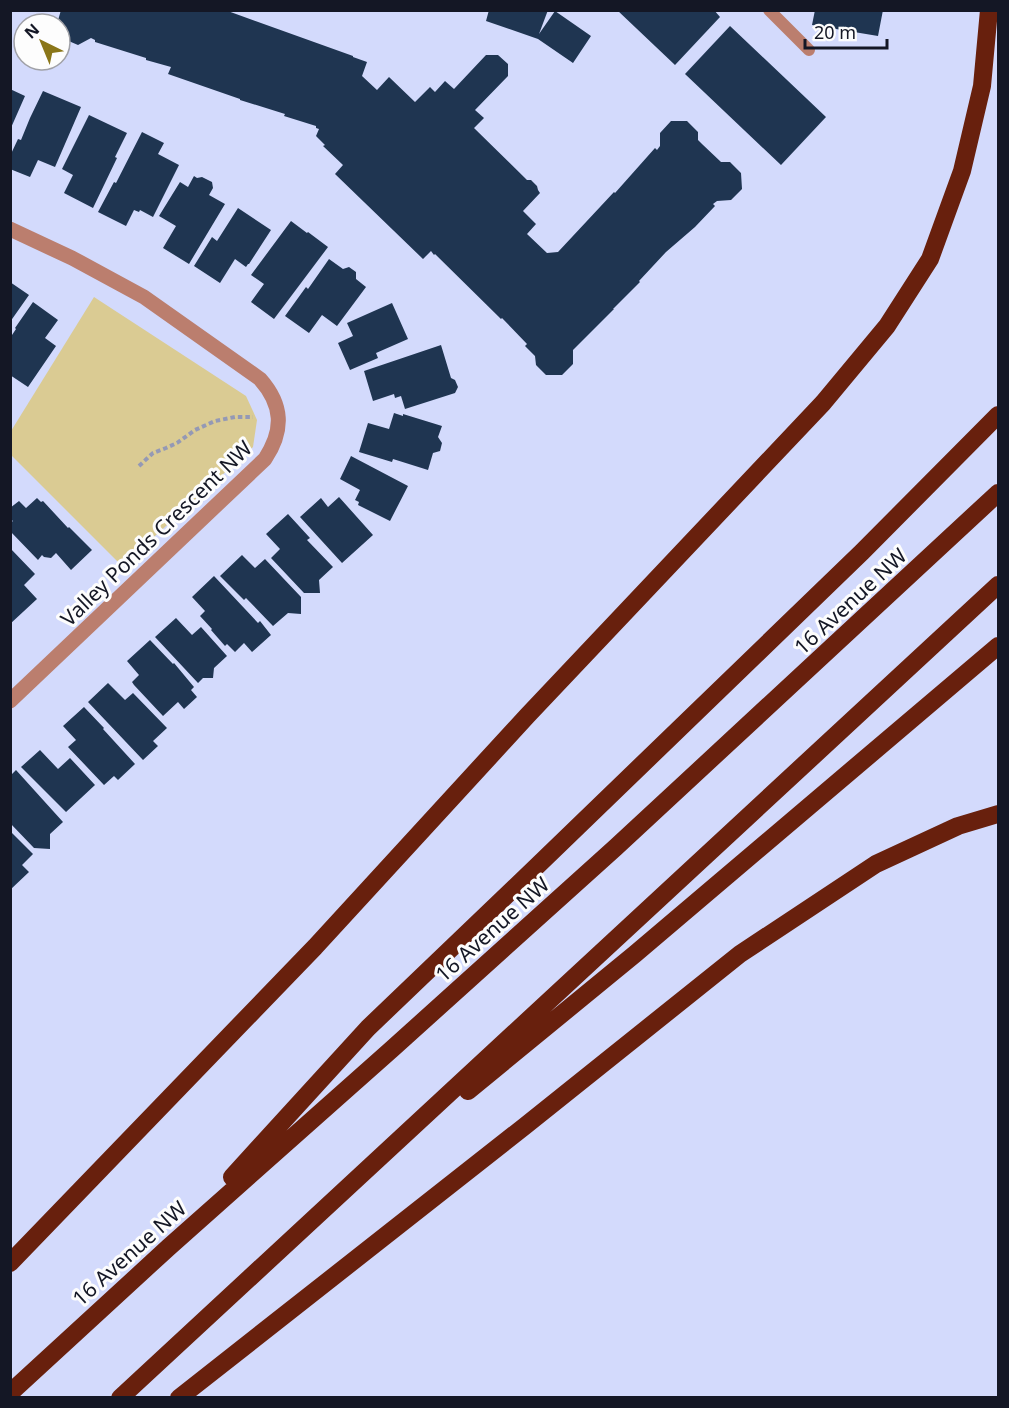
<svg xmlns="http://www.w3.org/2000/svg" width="1009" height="1408" font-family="'Noto Sans',sans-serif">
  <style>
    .green { fill: #dacb93 }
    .building { fill: #1f3551 }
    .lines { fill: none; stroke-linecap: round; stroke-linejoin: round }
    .path { stroke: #9499b5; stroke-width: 4; stroke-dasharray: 4.5 3; stroke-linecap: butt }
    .lane { stroke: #bb7e6e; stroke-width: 12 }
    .street { stroke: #bb7e6e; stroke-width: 15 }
    .highway { stroke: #68200d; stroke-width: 18 }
    .labels { text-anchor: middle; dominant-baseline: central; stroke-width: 6; stroke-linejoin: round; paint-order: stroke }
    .street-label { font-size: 21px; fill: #141725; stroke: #fdfdfd }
  </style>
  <rect width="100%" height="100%" fill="#d3dafc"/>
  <!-- green -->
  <path class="green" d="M94 297 246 396 257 420 253 447 122 566 11 455V431Z"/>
  <!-- building -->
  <path class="building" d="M61 10H225L353 56V57L367 62 362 76 377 90 389 77 415 102 430 87 435 92 445 81 454 89 486 55H498L508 64V76L475 110 484 118 474 128 527 180H531L537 186 538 190 540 193 523 211 536 224 527 234 547 253 558 252 614 192 615 193 655 148 657 150 660 146V133L671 121H687L698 132V140L702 144 721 162H730L741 173 742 189 731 200 717 201 713 204 715 206 695 227 666 252 639 281 640 282 613 309H614L573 350V364L562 375H546L536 365 535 356 525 346 527 344 502 318 501 319 435 254 434 255 431 251 423 259 335 174 343 165 323 146 325 145 316 136 319 129 316 128V126L284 116 285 114 240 100V99L168 74 171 67 146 60V58L95 42V40L91 38 78 45 64 39 60 32V24H57Z
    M489 10H548L539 34 555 11 591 36 573 63 538 39 486 21Z
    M617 10H714L720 17 675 65Z
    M815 10H883L878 36 812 25Z
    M730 26 826 117 781 165 685 74Z
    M10 89 25 96 10 130Z
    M43 91 81 107 55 167 38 160 30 177 10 169V156L18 139 21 140 30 118Z
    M89 115 127 133 115 157 117 158 93 208 64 193 73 175 62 169Z
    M142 132 164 143 158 154 179 165 153 217 140 210 139 212 134 210 126 226 98 212 114 182 116 183Z
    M194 176 197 178 202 177 212 182 213 188 209 195 225 204 189 264 163 248 176 226 159 216 180 182 188 187Z
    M238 208 271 230 249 264H248L246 267 235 259 220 283 194 266 212 237 217 241Z
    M291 221 307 233 308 232 328 247 274 319 251 302 264 284 251 275Z
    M329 259 343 269 349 267 356 272V279L366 287 337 326 322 315 309 333 285 316 306 287 308 289Z
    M10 282 29 295 10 322Z
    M33 302 58 320 45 338 56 346 28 387 10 375V338L16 329 15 328Z
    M392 303 408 339 376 353 378 358 350 370 338 343 353 336 347 323Z
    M441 345 451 378 455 380 458 387 455 393 405 409 401 396 395 398 394 394 373 401 364 371Z
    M394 413 403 416V414L442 426 438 437 442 443 440 451 433 453 428 470 393 459 392 462 359 452 368 423 389 429Z
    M351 456 408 486 390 521 358 505 359 502 355 500 360 490 340 479Z
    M339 497 373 535 342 563 300 517 321 498 328 507Z
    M37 498 41 502 43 501 68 528 69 527 92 550 71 570 56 553 51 558 44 557 42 555 38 560 10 531V523L13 521 10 519V508L19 501 26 508Z
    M288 514 310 538 307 540 333 567 319 580 320 593H304L271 558 280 549 266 534Z
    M10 548 35 574 24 585 37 599 10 624Z
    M242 555 255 568 265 559 301 597V614L288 613 273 626 246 598 244 600 220 576Z
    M214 576 258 623 260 621 271 635 252 652 244 643 235 652 227 644 225 646 211 630 212 629 200 616 205 611 192 597Z
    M176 618 192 635 201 627 227 656 214 668 213 678H203L198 683 155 637Z
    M150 640 173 664 174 663 194 687 191 690 197 697 184 709 178 702 163 716 134 685 132 682 139 675 127 661Z
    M108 683 125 700 133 693 167 728 153 741 158 746 143 760 88 702Z
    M84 707 104 728 103 729 135 764 118 780 114 776 104 785 68 747 76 740 63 726Z
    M40 750 58 769 70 758 95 785 66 812 21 767Z
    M16 770 63 822 50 834V849L34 848 10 823V776Z
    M10 831 33 854 22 865 29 872 10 890Z"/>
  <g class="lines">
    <!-- path -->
    <path class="path" d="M139 466 153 453 166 448 177 443 195 430 215 421 235 417H253"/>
    <!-- lane -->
    <path class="lane" d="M769 10 809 50"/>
    <!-- street -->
    <path class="street" d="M10 229 72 258 144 297 260 379C283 405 284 430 265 459L10 701"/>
    <!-- highway -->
    <path class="highway" d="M468 1091 635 954 998 646
      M232 1177 368 1028 535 868 862 552 998 415
      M10 1263 315 947 527 716 823 403 887 326 930 259 962 171 982 86 989 10
      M10 1393 169 1247 392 1049 615 848 998 493
      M120 1398 998 585
      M179 1398 525 1126 740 954 876 864 958 826 998 814"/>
  </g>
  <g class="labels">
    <!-- street labels -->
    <g class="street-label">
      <text transform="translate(156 533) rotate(-44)">Valley Ponds Crescent NW</text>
      <text transform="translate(850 601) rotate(-43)">16 Avenue NW</text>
      <text transform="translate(492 929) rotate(-42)">16 Avenue NW</text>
      <text transform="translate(129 1253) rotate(-42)">16 Avenue NW</text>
    </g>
  </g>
  <!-- border -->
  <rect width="1009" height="1408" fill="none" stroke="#141725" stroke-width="24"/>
  <!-- north arrow -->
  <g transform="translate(42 42) rotate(317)"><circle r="28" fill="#fdfdfd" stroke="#a0a1a7" stroke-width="1.5"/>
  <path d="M0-4.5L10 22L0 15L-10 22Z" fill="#8a7619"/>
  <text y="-9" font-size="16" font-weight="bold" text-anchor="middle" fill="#141725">N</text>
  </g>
  <!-- scale -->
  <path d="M805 39v9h82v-9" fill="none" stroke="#141725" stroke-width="3"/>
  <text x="814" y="39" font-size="18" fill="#141725" stroke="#fdfdfd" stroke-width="4.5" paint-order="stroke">20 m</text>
</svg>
